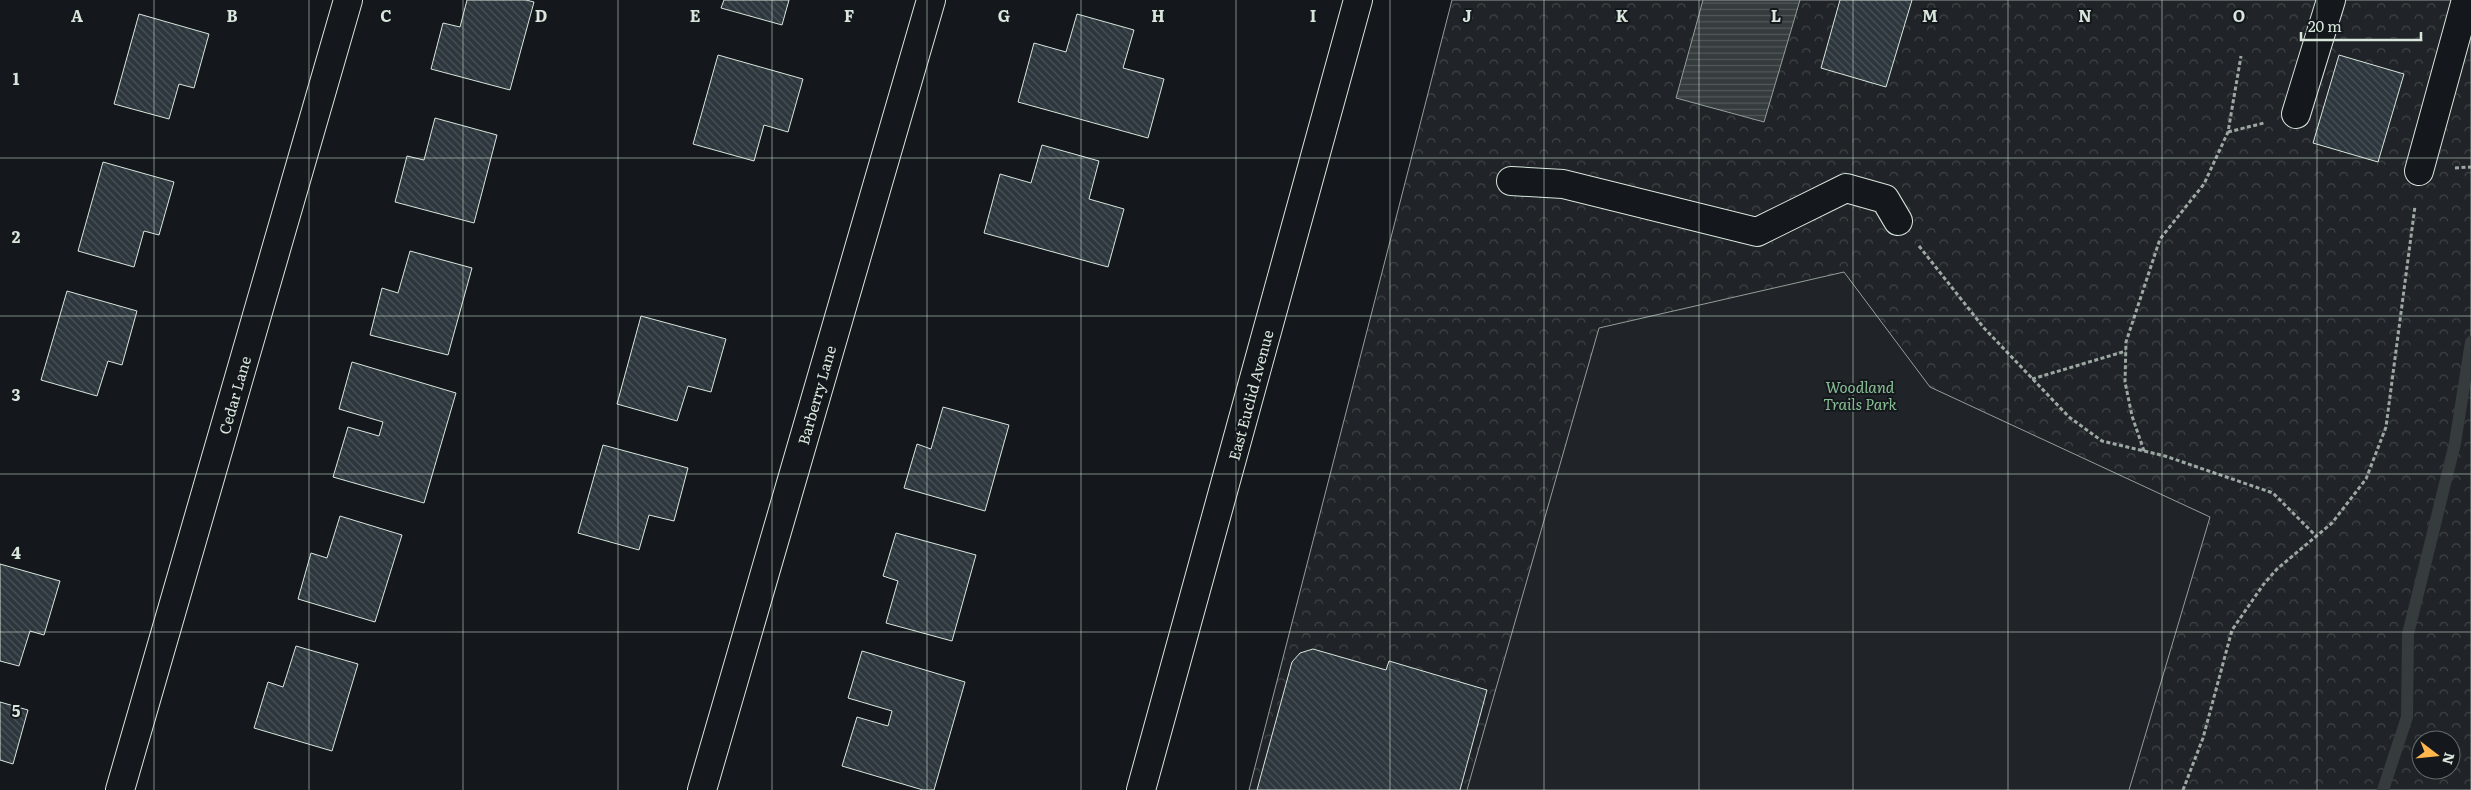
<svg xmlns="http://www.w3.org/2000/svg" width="2471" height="790" font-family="Literata,serif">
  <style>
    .forest { fill: url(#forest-crowns); stroke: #939e99; fill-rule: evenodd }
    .pitch { fill: #202428; stroke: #939e99 }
    .water { fill: url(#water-rules); stroke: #939e99 }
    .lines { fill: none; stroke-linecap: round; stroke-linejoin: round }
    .stream { stroke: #363b3e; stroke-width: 12 }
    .building { fill: url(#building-back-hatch); stroke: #d8e6dc }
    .minor-casing { stroke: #d8e6dc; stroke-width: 30 }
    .major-casing { stroke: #d8e6dc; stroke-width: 30 }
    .path { stroke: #9da8a2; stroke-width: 3; stroke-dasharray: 4 2.5; stroke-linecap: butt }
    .minor { stroke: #14181c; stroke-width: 28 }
    .major { stroke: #14181c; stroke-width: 28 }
    .grid { fill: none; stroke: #d8e6dc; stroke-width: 1; stroke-opacity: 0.55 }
    .labels { text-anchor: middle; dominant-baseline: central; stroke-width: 4; stroke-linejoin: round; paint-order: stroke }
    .park-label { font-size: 15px; font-style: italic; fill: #8ac095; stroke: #14181c }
    .street-label { font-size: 15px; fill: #d8e6dc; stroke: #14181c }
    .grid-label { font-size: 16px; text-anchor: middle; font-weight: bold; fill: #d8e6dc; stroke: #14181c; stroke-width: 4; stroke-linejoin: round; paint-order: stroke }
  </style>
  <defs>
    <pattern id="forest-crowns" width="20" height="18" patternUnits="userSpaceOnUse" patternTransform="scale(1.25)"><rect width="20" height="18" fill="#202428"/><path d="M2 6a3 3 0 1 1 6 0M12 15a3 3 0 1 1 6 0" fill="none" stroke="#404447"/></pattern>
    <pattern id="water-rules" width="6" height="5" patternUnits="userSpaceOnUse" patternTransform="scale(1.25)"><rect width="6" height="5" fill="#363b3e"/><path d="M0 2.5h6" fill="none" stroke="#525759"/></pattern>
    <pattern id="building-back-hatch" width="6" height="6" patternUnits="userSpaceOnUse" patternTransform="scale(1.25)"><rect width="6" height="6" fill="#2c363c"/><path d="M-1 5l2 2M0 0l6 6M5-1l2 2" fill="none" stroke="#4a5358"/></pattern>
  </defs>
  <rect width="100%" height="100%" fill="#14181c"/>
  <!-- forest -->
  <path class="forest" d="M1452 0H2471V790H1249ZM2421 740H2451V770H2421Z"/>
  <!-- pitch -->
  <path class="pitch" d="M1844 272 1930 387 2210 517 2129 790H1467L1599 328Z"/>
  <!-- water -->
  <path class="water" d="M1703 0H1800L1764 122 1676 98Z"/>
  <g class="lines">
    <!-- stream -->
    <path class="stream" d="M2383 790 2407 717 2408 634 2455 443 2471 342"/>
  </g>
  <!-- building -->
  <path class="building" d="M467 0H526L534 2 510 90 431 69 443 23 460 27Z
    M724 0H789L782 25 721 8Z
    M1840 0H1912L1886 87 1821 68Z
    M139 14 209 34 194 88 179 84 169 119 114 104Z
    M1077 14 1134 30 1123 68 1164 79 1148 138 1018 102 1034 43 1066 52Z
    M718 55 803 79 788 132 764 125 754 161 693 144Z
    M2339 55 2404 74 2378 162 2313 143Z
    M435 118 497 135 474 223 395 202 407 156 424 160Z
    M1042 145 1099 161 1089 199 1124 209 1108 267 984 233 1000 174 1031 183Z
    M103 162 174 182 159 235 144 231 134 267 78 251Z
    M410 251 472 268 448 355 370 335 382 288 398 293Z
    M67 291 137 311 122 365 108 361 97 396 41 380Z
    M641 316 726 339 711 392 688 386 677 421 617 404Z
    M352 362 456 393 424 503 333 477 348 427 379 436 383 422 339 409Z
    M943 407 1009 425 985 511 904 488 917 444 931 449Z
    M603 445 688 468 674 521 649 515 639 550 578 533Z
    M340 516 402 535 375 622 298 599 311 553 327 558Z
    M896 533 976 555 952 641 886 623 898 581 883 576Z
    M0 564 60 581 44 635 30 631 19 666 0 661Z
    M296 646 358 664 332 751 254 728 268 682 283 687Z
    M1313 649 1386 670 1389 661 1487 690 1460 790H1257L1292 662 1300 653Z
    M862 651 965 682 934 790H923L842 766 857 717 888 726 892 711 848 698Z
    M0 702 28 710 13 764 0 760Z"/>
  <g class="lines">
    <defs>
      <path id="minor" d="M2296 114 2331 0
        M2419 171 2466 0
        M1511 181 1563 184 1757 232 1846 188 1885 199 1898 221
        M120 790 348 0
        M702 790 931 0"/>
      <path id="major" d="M1141 790 1358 0"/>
    </defs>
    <!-- minor casing -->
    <use href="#minor" class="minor-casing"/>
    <!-- major casing -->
    <use href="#major" class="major-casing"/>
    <!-- path -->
    <path class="path" d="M2228 132 2264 123
      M2455 168 2471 167
      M1919 246 1984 328 2069 417 2102 441 2165 456 2273 493 2316 536
      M2032 379 2126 351
      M2144 451 2132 416 2125 382 2126 342 2160 239 2204 184 2228 132 2241 56
      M2183 790 2203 738 2232 630 2263 585 2277 569 2332 523 2366 479 2386 427 2415 206"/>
    <!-- minor -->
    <use href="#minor" class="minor"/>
    <!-- major -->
    <use href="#major" class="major"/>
  </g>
  <!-- grid -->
  <path class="grid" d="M154 0V790M309 0V790M463 0V790M618 0V790M772 0V790M927 0V790M1081 0V790M1236 0V790M1390 0V790M1544 0V790M1699 0V790M1853 0V790M2008 0V790M2162 0V790M2317 0V790M0 158H2471M0 316H2471M0 474H2471M0 632H2471"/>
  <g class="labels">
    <!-- park labels -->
    <g class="park-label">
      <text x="1860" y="386">Woodland<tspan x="1860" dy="17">Trails Park</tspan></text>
    </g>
    <!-- street labels -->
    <g class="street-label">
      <text transform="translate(234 395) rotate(-74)">Cedar Lane</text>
      <text transform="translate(816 395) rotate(-74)">Barberry Lane</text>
      <text transform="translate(1250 395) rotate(-75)">East Euclid Avenue</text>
    </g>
  </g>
  <g class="grid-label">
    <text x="77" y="22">A</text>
    <text x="232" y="22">B</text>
    <text x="386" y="22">C</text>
    <text x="541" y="22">D</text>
    <text x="695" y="22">E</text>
    <text x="849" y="22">F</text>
    <text x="1004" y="22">G</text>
    <text x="1158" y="22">H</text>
    <text x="1313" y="22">I</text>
    <text x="1467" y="22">J</text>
    <text x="1622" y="22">K</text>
    <text x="1776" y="22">L</text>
    <text x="1930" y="22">M</text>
    <text x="2085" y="22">N</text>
    <text x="2239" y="22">O</text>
    <text x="16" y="85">1</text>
    <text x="16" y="243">2</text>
    <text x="16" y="401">3</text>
    <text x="16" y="559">4</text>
    <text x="16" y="717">5</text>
  </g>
  <!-- north arrow -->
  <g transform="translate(2436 755) rotate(106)"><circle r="24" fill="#14181c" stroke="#626a69"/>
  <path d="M0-4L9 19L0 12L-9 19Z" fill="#ffb74d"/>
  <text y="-8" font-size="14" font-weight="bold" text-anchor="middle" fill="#d8e6dc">N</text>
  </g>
  <!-- scale -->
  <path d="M2301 32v8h120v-8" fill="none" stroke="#d8e6dc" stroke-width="2.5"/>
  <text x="2308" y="32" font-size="15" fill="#d8e6dc" stroke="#14181c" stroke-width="4" paint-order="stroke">20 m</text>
</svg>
